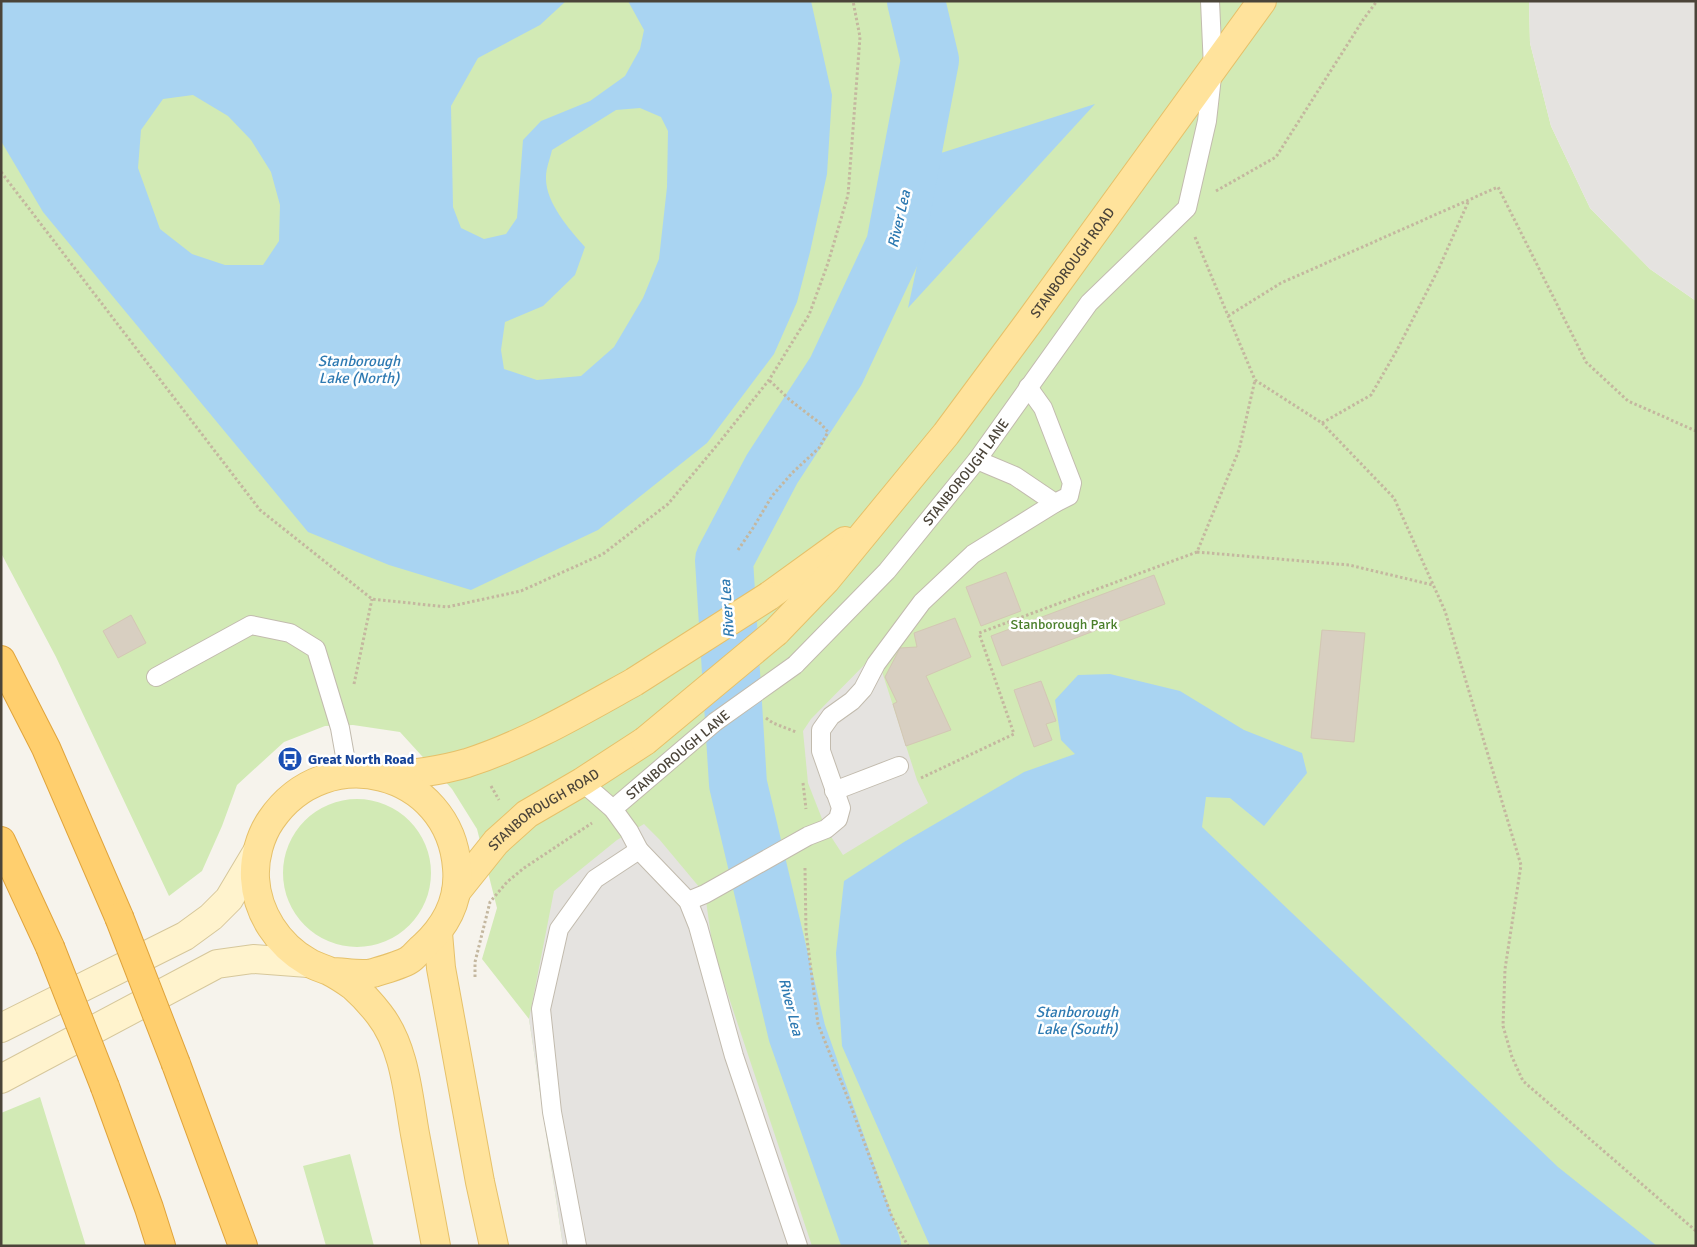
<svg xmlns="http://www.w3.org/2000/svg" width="1697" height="1247" font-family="Signika,sans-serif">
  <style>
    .green { fill: #d2eab5 }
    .parking { fill: #e5e3e0 }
    .water { fill: #a9d4f2; fill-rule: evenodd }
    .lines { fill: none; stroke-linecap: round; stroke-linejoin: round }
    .river { stroke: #a9d4f2; stroke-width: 58 }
    .building { fill: #d8cfc1; stroke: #d3c7b4 }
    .service-casing { stroke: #c2bbae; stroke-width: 20 }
    .secondary-casing { stroke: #d6c79b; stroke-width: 30 }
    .primary-casing { stroke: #e6c16a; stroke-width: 30 }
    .motorway-casing { stroke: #e0a43c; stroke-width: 30 }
    .path { stroke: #c4b79f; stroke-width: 3; stroke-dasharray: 2.5 2.5; stroke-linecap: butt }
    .service { stroke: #fff; stroke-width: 18 }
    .secondary { stroke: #fff3cd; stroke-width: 28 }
    .primary { stroke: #ffe39c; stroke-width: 28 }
    .motorway { stroke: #ffcf6e; stroke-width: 28 }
    .service-bridge-casing { stroke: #c2bbae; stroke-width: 20; stroke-linecap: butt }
    .primary-bridge-casing { stroke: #e6c16a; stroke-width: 30; stroke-linecap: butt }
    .motorway-bridge-casing { stroke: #e0a43c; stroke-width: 30; stroke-linecap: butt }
    .service-bridge { stroke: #fff; stroke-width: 18 }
    .primary-bridge { stroke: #ffe39c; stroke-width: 28 }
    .motorway-bridge { stroke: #ffcf6e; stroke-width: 28 }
    .labels { text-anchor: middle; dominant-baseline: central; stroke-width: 5; stroke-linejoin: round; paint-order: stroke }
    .street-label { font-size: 14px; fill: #4b4439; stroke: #fff }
    .park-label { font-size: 14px; fill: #4a7f2a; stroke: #fff }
    .transit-label { font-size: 14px; font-weight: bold; fill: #164399; stroke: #fff; text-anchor: start }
    .water-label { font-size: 15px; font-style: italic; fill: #2e7ab2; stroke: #fff }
  </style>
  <rect width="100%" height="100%" fill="#f6f3ec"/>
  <!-- green -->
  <path class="green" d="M1 1H1529L1530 43 1551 126 1590 208 1650 269 1696 301V1246H563L529 1019 482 959 497 908 477 829 452 789 400 732 353 725 325 726 284 742 237 785 222 826 202 871 169 896 56 657 1 553Z
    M283 873a74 74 0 1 1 148 0a74 74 0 1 1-148 0Z
    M40 1097 85 1243 86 1246H1V1113Z
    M350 1154 374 1246H326L303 1166Z"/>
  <!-- parking -->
  <path class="parking" d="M1529 1H1696V301L1650 269 1590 208 1551 126 1530 43Z
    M876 653 917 780 928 803 843 855 826 829 808 783 803 731 811 719Z
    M644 824 659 839 705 894 713 950 812 1246H563L529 1019 554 891 617 840Z"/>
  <!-- water -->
  <path class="water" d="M1 1H566L540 25 478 58 451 106 453 207 461 228 484 239 506 234 517 218 523 140 541 121 590 101 625 76 640 49 644 30 628 1H811L832 95 827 174 810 252 797 302 774 354 707 443 598 530 471 590 389 565 308 532 43 212 1 141ZM193 95 228 116 251 140 271 172 280 205 279 241 263 265H225L192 254 160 229 138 168 141 130 163 99ZM640 108 661 117 668 131 667 187 659 259 643 298 614 347 581 376 537 380 504 369 501 350 505 322 543 306 575 275 585 247C569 229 545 202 546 177 546 168 550 159 552 150L616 110Z
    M1095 104 908 308 941 153Z
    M1110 674 1180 691 1244 730 1302 753 1307 773 1264 826 1230 798 1206 797 1202 827 1558 1167 1657 1246H930L842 1046 836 953 844 881 904 842 1024 772 1075 754 1061 740 1055 700 1078 675Z"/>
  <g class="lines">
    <!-- river -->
    <path class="river" d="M872 1246 797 1033 738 784 724 560 772 469 836 371 895 245 930 60 916 1"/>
  </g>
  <!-- building -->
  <path class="building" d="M1006 572 1021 611 981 626 966 587Z
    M1154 575 1165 604 1002 666 991 636Z
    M131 615 146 643 118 658 103 631Z
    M955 618 971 657 926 676 951 730 906 746 893 704 897 702 885 677 900 648 917 647 914 633Z
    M1322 630 1365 633 1354 742 1311 738Z
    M1041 681 1056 721 1046 724 1052 740 1034 747 1014 690Z"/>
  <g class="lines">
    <defs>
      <g id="service">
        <path d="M977 460 1015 476 1055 503 1069 496 1072 483 1043 408 1028 387"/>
        <path id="s1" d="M795 665 887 571 977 460 1089 303 1187 208 1207 121 1213 68 1210 1"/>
        <path d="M156 677 251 625 290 633 316 649 340 728 348 773"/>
        <path d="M582 782 613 809 629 831 639 850 688 901 698 926 734 1056 798 1246"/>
        <path d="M834 791 899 766"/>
        <path d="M613 809 715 722"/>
        <path d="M688 901 705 894 808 836 826 829 838 819 841 808 821 751V730L831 716 852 701 863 689 876 664 922 602 973 554 1055 503"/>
        <path d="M577 1246 552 1112 541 1009 559 929 595 879 639 850"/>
      </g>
      <path id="secondary" d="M1 1028 185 936 211 917 229 899 257 852
        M1 1079 217 964 253 959 308 963"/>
      <g id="primary">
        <path d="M769 596 845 541"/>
        <path id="s2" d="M776 632 826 580 946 434 1029 322 1262 1"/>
        <path d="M384 777C412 774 440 771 467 763 526 744 580 712 634 682"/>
        <path id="s3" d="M456 892 496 842 527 814 582 782 645 741"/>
        <path d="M438 933 441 968 480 1182 494 1246"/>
        <path d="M331 972C344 972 361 976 373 973 383 970 401 965 409 960 414 957 418 951 423 947 446 926 460 901 457 868 450 770 326 739 271 820 260 836 254 858 255 878 257 913 278 945 308 962 314 966 322 968 329 971 337 975 346 981 353 986 362 994 372 1005 379 1014 405 1047 408 1095 415 1134 422 1172 429 1209 436 1246"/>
      </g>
      <path id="motorway" d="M1 660 46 748 119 917
        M1 841 50 947
        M176 1064 243 1246
        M105 1087 149 1208 161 1246"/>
    </defs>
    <!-- service casing -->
    <use href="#service" class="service-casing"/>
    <!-- secondary casing -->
    <use href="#secondary" class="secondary-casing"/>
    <!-- primary casing -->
    <use href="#primary" class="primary-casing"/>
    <!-- motorway casing -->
    <use href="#motorway" class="motorway-casing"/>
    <!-- path -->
    <path class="path" d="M1 172 260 510 372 599 447 607 521 591 603 554 668 504 718 444 769 380 809 315 828 263 848 195 860 37 853 1
      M1216 191 1276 157 1363 20 1377 1
      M1195 237 1255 380 1322 423 1394 498 1445 611 1521 865 1505 969 1503 1026 1512 1057 1523 1081 1696 1231
      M1228 316 1281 283 1498 187 1586 362 1628 401 1696 431
      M1322 423 1371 395 1397 350 1439 268 1469 200
      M738 550 753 528 772 496 792 473 819 448 828 432 821 424 791 401 769 380
      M1197 552 1349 565 1433 585
      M354 684 372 599
      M766 718 773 723 796 732
      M921 778 1014 734 979 633 1197 552 1239 450 1255 380
      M803 783 806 809
      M491 786 499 800
      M805 868 806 931 818 1024 849 1101 892 1217 908 1246
      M475 977V962L490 902 507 882 524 868 592 823"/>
    <!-- service -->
    <use href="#service" class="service"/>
    <!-- secondary -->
    <use href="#secondary" class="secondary"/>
    <!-- primary -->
    <use href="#primary" class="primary"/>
    <!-- motorway -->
    <use href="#motorway" class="motorway"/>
    <defs>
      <path id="service-bridge" d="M715 722 795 665"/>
      <path id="primary-bridge" d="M634 682 769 596
        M645 741 776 632"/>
      <path id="motorway-bridge" d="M119 917 176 1064
        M50 947 105 1087"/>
    </defs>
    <!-- service-bridge casing -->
    <use href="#service-bridge" class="service-bridge-casing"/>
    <!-- primary-bridge casing -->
    <use href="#primary-bridge" class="primary-bridge-casing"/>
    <!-- motorway-bridge casing -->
    <use href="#motorway-bridge" class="motorway-bridge-casing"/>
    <!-- service-bridge -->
    <use href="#service-bridge" class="service-bridge"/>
    <!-- primary-bridge -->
    <use href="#primary-bridge" class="primary-bridge"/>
    <!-- motorway-bridge -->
    <use href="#motorway-bridge" class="motorway-bridge"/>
  </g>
  <!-- icons -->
  <defs>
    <symbol id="bus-disc" viewBox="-11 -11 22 22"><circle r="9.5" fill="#1a4fb4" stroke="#fff"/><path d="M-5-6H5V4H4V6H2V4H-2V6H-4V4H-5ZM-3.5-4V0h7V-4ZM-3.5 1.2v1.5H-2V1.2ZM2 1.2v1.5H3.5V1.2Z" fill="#fff"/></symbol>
  </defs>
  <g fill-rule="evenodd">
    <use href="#bus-disc" x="276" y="745" width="28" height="28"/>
  </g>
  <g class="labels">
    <!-- street labels -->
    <g class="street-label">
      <text stroke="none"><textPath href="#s2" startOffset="474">STANBOROUGH ROAD</textPath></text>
      <text stroke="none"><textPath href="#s1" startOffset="258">STANBOROUGH LANE</textPath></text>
      <text transform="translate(678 755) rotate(-40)">STANBOROUGH LANE</text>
      <text stroke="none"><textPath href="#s3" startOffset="122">STANBOROUGH ROAD</textPath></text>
    </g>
    <!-- park labels -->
    <g class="park-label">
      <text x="1064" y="624">Stanborough Park</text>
    </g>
    <!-- transit labels -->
    <g class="transit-label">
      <text x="308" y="759">Great North Road</text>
    </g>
    <!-- water labels -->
    <g class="water-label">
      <text transform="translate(899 219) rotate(-77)">River Lea</text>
      <text x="359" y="361">Stanborough<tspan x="359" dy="17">Lake (North)</tspan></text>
      <text transform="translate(727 609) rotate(-94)">River Lea</text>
      <text transform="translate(791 1007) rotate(76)">River Lea</text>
      <text x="1077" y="1012">Stanborough<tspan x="1077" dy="17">Lake (South)</tspan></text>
    </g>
  </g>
  <!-- border -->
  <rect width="1697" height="1247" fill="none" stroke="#4b4439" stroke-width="5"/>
</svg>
